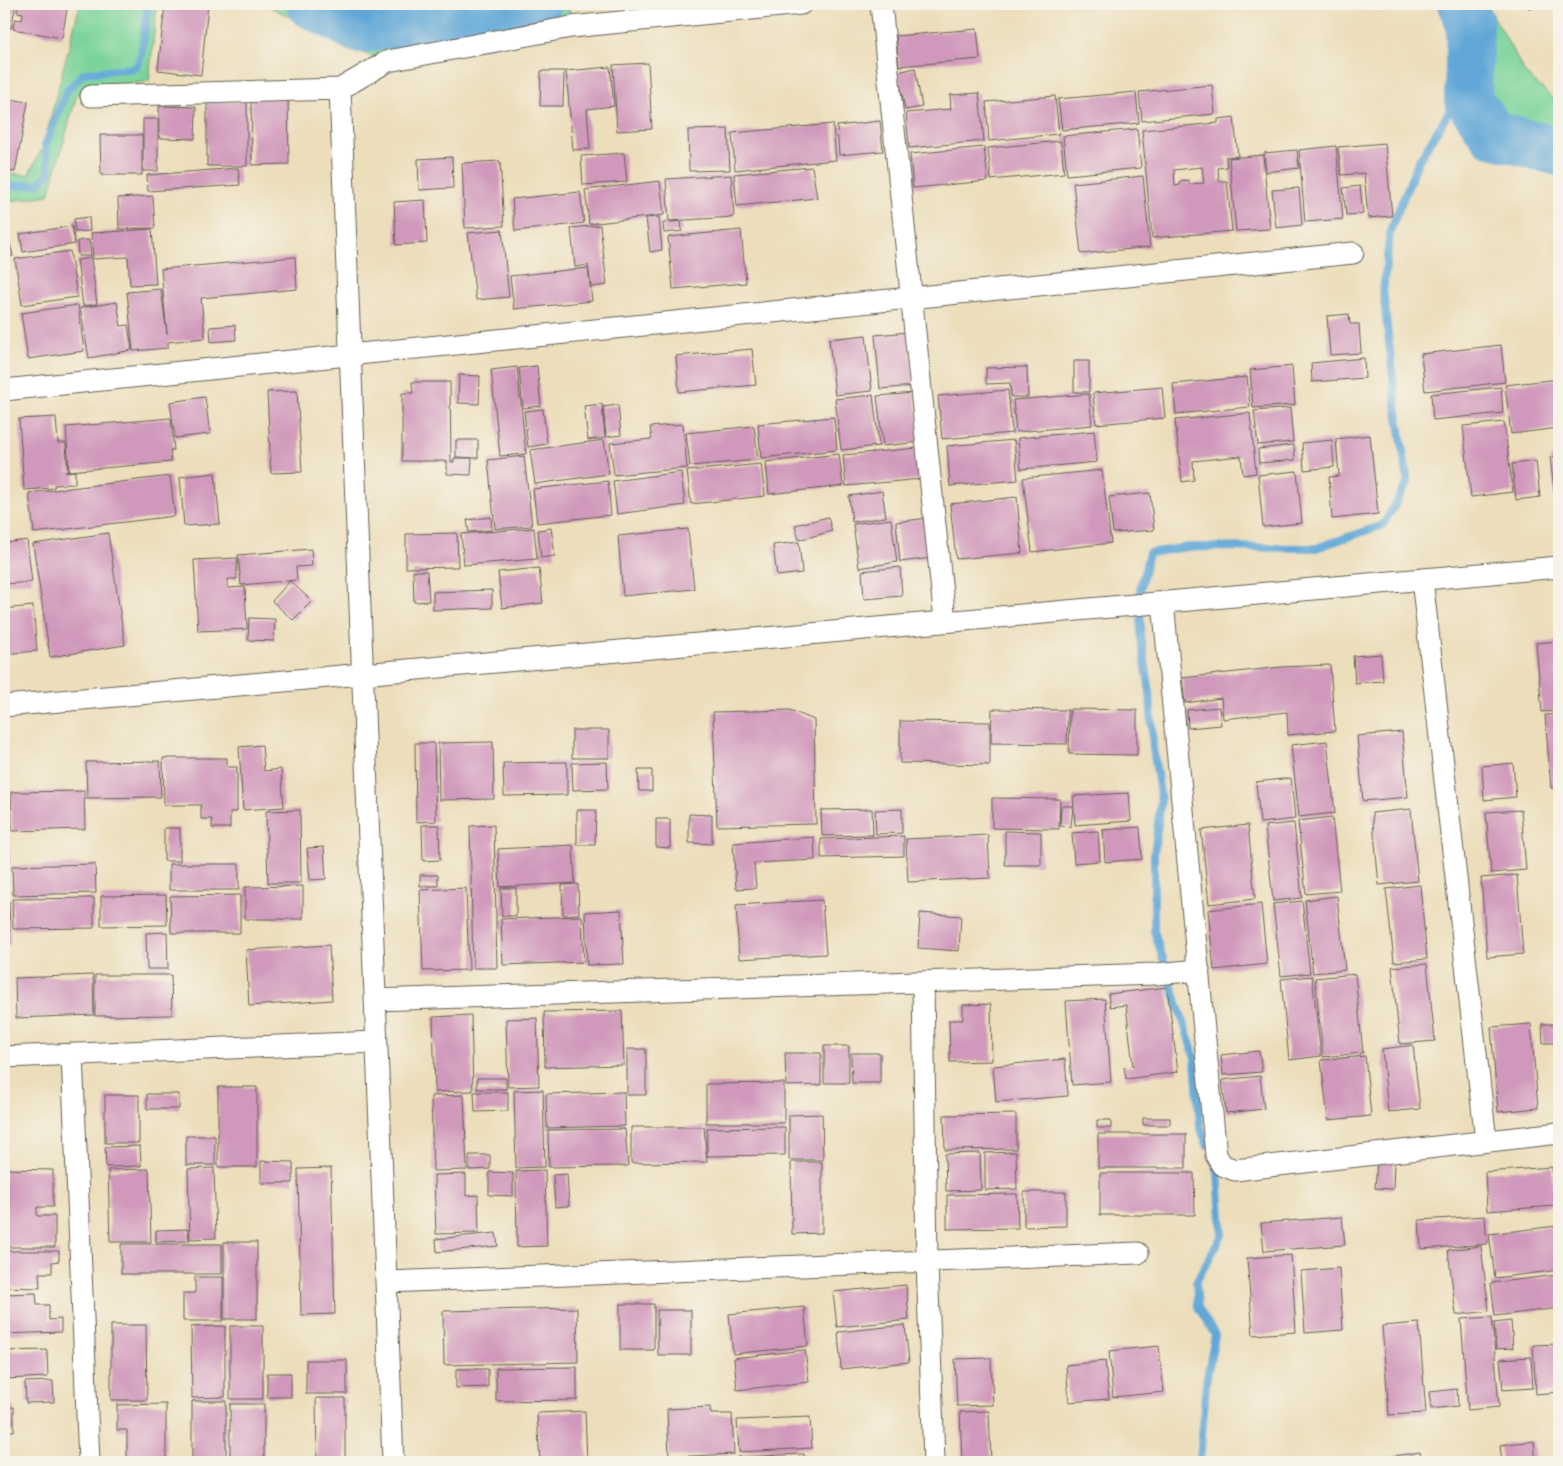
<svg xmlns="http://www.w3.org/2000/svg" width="1563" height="1466" font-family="'Gochi Hand',sans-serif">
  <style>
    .green { fill: #79d399; stroke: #4a785a }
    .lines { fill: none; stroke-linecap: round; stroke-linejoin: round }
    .stream { stroke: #61a7d7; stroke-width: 8 }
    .river { stroke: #61a7d7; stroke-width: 48 }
    .building { fill: #d098bb; fill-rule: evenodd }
    .street-casing { stroke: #656054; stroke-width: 23 }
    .street { stroke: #fff; stroke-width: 21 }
  </style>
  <rect width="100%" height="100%" fill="#f7f3e8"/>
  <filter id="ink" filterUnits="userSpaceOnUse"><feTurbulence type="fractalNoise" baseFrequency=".02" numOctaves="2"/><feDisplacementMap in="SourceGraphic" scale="10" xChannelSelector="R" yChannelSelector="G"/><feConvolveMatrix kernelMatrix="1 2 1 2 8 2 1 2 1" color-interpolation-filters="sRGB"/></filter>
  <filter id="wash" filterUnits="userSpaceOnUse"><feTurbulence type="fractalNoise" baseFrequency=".0096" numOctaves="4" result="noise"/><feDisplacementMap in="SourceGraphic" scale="20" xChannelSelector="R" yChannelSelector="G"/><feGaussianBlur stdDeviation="1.12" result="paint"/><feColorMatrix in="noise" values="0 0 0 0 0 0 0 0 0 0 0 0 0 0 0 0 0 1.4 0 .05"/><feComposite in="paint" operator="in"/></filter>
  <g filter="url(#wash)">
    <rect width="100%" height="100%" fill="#ecdebb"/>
    <!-- green -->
    <path class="green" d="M80 4H157L149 81 77 94 49 195 4 202V173L28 175 43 147Z
      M264 4H569L570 21 372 57Z
      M1443 4H1487L1525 73 1559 104V167L1528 160 1505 127 1481 70Z"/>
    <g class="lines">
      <!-- stream -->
      <path class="stream" d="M4 187 38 184 49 173 45 146 67 90 84 73 136 68 141 56 148 4
        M1207 1145 1200 1126 1195 1058 1154 931V854L1161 801 1153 748 1150 692 1141 638 1140 589 1149 553 1188 547 1316 548 1383 525 1408 482 1397 411 1383 291 1390 231 1418 162 1468 81
        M1200 1462 1206 1383 1215 1335 1198 1307 1196 1282 1222 1235 1218 1172 1216 1167"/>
      <!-- river -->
      <path class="river" d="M310 4 358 29 419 21 480 25 537 5V4
        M1461 4 1470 22 1468 99 1493 134 1559 152"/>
    </g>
    <g id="blocks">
      <!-- building -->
      <path class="building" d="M4 4H16L11 28 4 26Z
        M18 4H68L62 38 13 29 15 19 22 20 23 13 17 12Z
        M165 4H208L201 75 158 70Z
        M1528 4H1559V6L1528 8Z
        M977 29 980 59 899 66 896 36Z
        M648 63 652 129 617 131 613 65Z
        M610 67 614 106 587 109 590 149 573 150 566 71Z
        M915 68 922 107 905 110 898 72Z
        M541 71H564L563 106H540Z
        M1212 85 1215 114 1142 121 1139 92Z
        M1136 92 1139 123 1062 130 1058 99Z
        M979 93 984 141 909 148 906 113 951 109 950 95Z
        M1055 96 1059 134 989 141 986 102Z
        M288 97 289 164 252 165 251 98Z
        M4 98 28 102 15 172 4 170Z
        M207 102H247V166H207Z
        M159 106 196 107 195 139 159 138Z
        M1234 117 1238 156 1226 157 1227 167 1218 168 1219 181H1227L1232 231 1152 238 1142 130 1218 123V119ZM1202 167 1204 183 1189 184V180L1180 181V185L1175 186 1174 170Z
        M143 119H158V171H143Z
        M880 121 883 151 839 155 837 126Z
        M833 124 836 160 735 170 732 133Z
        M728 129 730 170 689 171 688 130Z
        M1137 129 1141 168 1067 175 1063 136Z
        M100 135H142V175H101Z
        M1061 141 1064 173 991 180 988 148Z
        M1385 143 1392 216 1368 218 1364 173 1341 175 1338 147Z
        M1336 146 1343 219 1305 222 1299 150Z
        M984 147 988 181 913 188 910 154Z
        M1297 150 1299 168 1266 172 1264 153Z
        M624 153 627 182 583 185 581 156Z
        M1263 155 1270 229 1236 231 1229 158Z
        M452 157 453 188 419 190 418 159Z
        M500 161 504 226 465 228 462 163Z
        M812 167 817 198 737 206 734 174Z
        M238 168 240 185 148 191 147 175Z
        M731 175 734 217 669 221 666 179Z
        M1143 176 1150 247 1081 254 1073 183Z
        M660 181 664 215 589 224 585 190Z
        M1360 186 1363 214 1346 215 1343 188Z
        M1299 188 1302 225 1276 228 1272 190Z
        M580 192 584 223 515 231 512 199Z
        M153 196 155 228 119 229 118 198Z
        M425 200 427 243 396 245 394 202Z
        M89 217 90 231 75 232 74 219Z
        M659 217 662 250 650 252 646 218Z
        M681 221 682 231 664 233 663 223Z
        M600 225 607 285 591 287 588 265 575 267 571 228Z
        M72 226 75 244 23 252 20 234Z
        M152 229 156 284 130 285 128 257 93 259 91 233Z
        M502 230 509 297 476 300 468 233Z
        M741 230 746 283 673 289 668 237Z
        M89 240 91 256H78L77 241Z
        M10 244 13 256 4 259V246Z
        M70 251 77 297 22 305 15 259Z
        M295 257 297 289 201 298 205 338 168 342V348L133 351 127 292 161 289 167 334 161 269Z
        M91 258 97 304 83 306 77 260Z
        M588 268 592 301 514 309 510 276Z
        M117 302 121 326 128 325 132 350 89 358 80 308Z
        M78 305 84 351 28 359 21 313Z
        M1349 314 1350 324H1359L1361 353 1330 355 1327 316Z
        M235 325 236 340 211 342 210 327Z
        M909 332 914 386 880 389 875 335Z
        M866 335 872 391 835 395 829 339Z
        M1501 345 1505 382 1425 391 1421 354Z
        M752 349 756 385 679 392 676 356Z
        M1364 358 1365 378 1312 382 1311 363Z
        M1074 361H1089V392H1074Z
        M537 366 541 406 523 408 519 368Z
        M1292 366 1295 405 1253 408 1250 370Z
        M517 367 526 454 500 456 491 370Z
        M1027 367 1028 397H1011L1010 383 986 384V368Z
        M459 375 480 376 479 404 458 403Z
        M1247 377 1250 407 1176 414 1173 384Z
        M1559 379V428L1511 434 1505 385Z
        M412 382H450L451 462H454V458H472L471 475 447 474V461H402V393H413Z
        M1162 387 1165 418 1096 424 1093 393Z
        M1501 387 1503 413 1433 420 1431 394Z
        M1008 390 1012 433 942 439 938 396Z
        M297 391 302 472 271 473 267 392Z
        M915 393 920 442 883 446 877 396Z
        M1089 394 1092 425 1016 432 1013 400Z
        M873 395 879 446 841 450 835 399Z
        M205 397 210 434 175 438 170 402Z
        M602 404 605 438 588 440 584 406Z
        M618 405 621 435 606 437 603 407Z
        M1290 408 1293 442 1258 445 1254 411Z
        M543 409 547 444 528 447 524 411Z
        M1250 413 1256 473 1243 475 1241 456 1193 461 1194 480 1182 482 1175 420Z
        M56 417 58 443H66L68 471 65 472 75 471V484L54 485V488L24 490 19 419Z
        M834 417 837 450 761 458 758 424Z
        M171 418 174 450H170L171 462 69 471 66 427Z
        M1504 422 1513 492 1471 497 1463 426Z
        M683 424 687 468 614 475 610 443 652 439 650 427Z
        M754 426 758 460 690 466 686 433Z
        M1094 431 1097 462 1021 469 1018 438Z
        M1370 435 1378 514 1332 519 1329 477 1339 476 1336 439Z
        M456 440H478V458L456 457Z
        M604 440 609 474 535 484 530 450Z
        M1014 440 1018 480 950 486 947 446Z
        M1332 440 1334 467 1304 470 1302 443Z
        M1294 445 1295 460 1259 463 1258 449Z
        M918 448 921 479 846 486 843 455Z
        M839 454 843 486 769 494 766 462Z
        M524 456 532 526 495 529 488 460Z
        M1559 456V498H1555L1550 457Z
        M1536 461 1540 497 1516 500 1512 464Z
        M761 464 765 496 691 504 687 471Z
        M1102 470 1111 543 1032 552 1023 478Z
        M1297 471 1302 523 1263 527 1258 475Z
        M681 472 685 505 617 514 613 481Z
        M215 473 220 524 184 526 180 477Z
        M170 476 175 516 34 533 29 493Z
        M608 481 611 515 537 523 533 489Z
        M882 491 886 517 852 522 849 496Z
        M1150 493 1154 530 1113 533 1109 497Z
        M1017 497 1022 553 956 559 950 504Z
        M491 517 492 530 469 532 467 520Z
        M828 517 832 531 799 540 795 525Z
        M928 518 932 558 900 562 896 522Z
        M891 519 897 562 859 568 853 524Z
        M534 528 537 559 464 565 461 534Z
        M551 528 555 556 541 558 538 530Z
        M688 529 694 589 623 596 618 536Z
        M108 533 125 645 50 657 33 544Z
        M457 533 458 567 406 568V534Z
        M27 540 32 582 4 584V543Z
        M799 542 802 573 777 576 773 545Z
        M311 549 312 566 296 567 297 580 241 585 238 555Z
        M237 558V579H228V588L245 587 247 629 198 631 194 560Z
        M900 567 902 596 864 599 862 571Z
        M539 568 543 603 502 608 498 572Z
        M413 571H427L429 601 414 602Z
        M290 581 312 601 293 620 272 601Z
        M492 590V608L433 610V592Z
        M33 606 37 651 4 654V609Z
        M249 618 275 619 274 641 248 640Z
        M1559 641V711L1542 712 1536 643Z
        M1381 654 1383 681 1355 683 1353 656Z
        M1330 665 1335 731 1288 735 1287 712 1223 719 1221 698 1185 703 1182 678 1282 667Z
        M1219 707 1221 725 1188 728 1187 710Z
        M992 709 1068 710 1067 744 991 743Z
        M1070 709 1137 710V755L1069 754Z
        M790 710 814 720 816 824 717 826 713 712Z
        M1559 714V788H1551L1545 715Z
        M900 721 990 722V765L900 763Z
        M572 730H609V758H572Z
        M1402 732 1408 797 1363 801 1357 736Z
        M1327 741 1335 813 1299 817 1291 745Z
        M493 742 494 799 439 800 438 743Z
        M415 743H434L436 821 416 822Z
        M262 745 264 771 281 769 284 807 243 810 239 747Z
        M163 758H227V767H237V812H230V828H212V819H201V805H164Z
        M160 761 161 797 87 798 86 762Z
        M567 762V795L504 796 503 763Z
        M607 762 608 789 573 790 572 763Z
        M1513 763 1516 797 1484 800 1482 766Z
        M638 770H652V791H639Z
        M1291 778 1295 819 1260 823 1256 782Z
        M84 791 85 829 12 831 11 792Z
        M1129 793 1131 821 1075 825 1073 796Z
        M4 794H8L9 829H4Z
        M992 798 1060 799 1059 829 992 828Z
        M1061 806H1073L1071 827 1060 826Z
        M872 809 873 835 822 836 821 810Z
        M902 809V833L876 834 875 810Z
        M1411 809 1418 881 1379 885 1372 813Z
        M300 810 301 883H268L266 811Z
        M577 810H596L595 845H577Z
        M1521 810 1526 870 1491 873 1486 812Z
        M689 814 712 815V844L689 843Z
        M1332 817 1340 891 1306 894 1298 821Z
        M656 819H670V848L656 847Z
        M1294 823 1302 898 1273 901 1265 826Z
        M422 825H439L440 860 423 861Z
        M494 825 497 968H473L470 826Z
        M1248 825 1255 899 1209 904 1201 830Z
        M1140 827 1142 859 1105 862 1103 830Z
        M164 828H180V861H164Z
        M4 830H9L10 862H4Z
        M1005 831 1041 832V865H1005Z
        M1098 831 1100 861 1074 863 1072 833Z
        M988 835 990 878 908 882 906 839Z
        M904 836V856L821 858V839Z
        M814 837 815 860 754 863 756 888 736 889 733 843Z
        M573 845 575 883 500 887 498 849Z
        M324 847 326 879 310 880 307 848Z
        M95 864 96 893 13 895 12 866Z
        M169 864H239V890H169Z
        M4 865H6L7 898H4Z
        M420 875H438V886H420Z
        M1517 875 1523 954 1487 957 1481 878Z
        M578 884 579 914 563 915 562 885Z
        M1420 885 1427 959 1394 962 1386 889Z
        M303 886V919H245V887Z
        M466 888 469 970 423 971 420 890Z
        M501 888H516V916H502Z
        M166 895 167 925 101 926V896Z
        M240 895V933H171L170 896Z
        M1337 896 1345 970 1313 973 1305 900Z
        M94 898V928L13 929 12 899Z
        M822 900 826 954 739 959 736 905Z
        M4 901H9L10 945H4Z
        M1302 901 1310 973 1281 976 1273 904Z
        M1261 904 1267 964 1214 970 1208 910Z
        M621 910 624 964 587 965 585 912Z
        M920 913 961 916 959 951 918 948Z
        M582 916 584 962 503 965 501 919Z
        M167 932 168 969H147L146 933Z
        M329 945 332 1000 249 1006 246 950Z
        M1427 964 1435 1041 1400 1044 1392 967Z
        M1355 974 1363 1053 1323 1057 1315 978Z
        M93 975 94 1015 16 1018 15 978Z
        M95 975H171L172 1015 95 1016Z
        M1312 976 1321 1056 1289 1060 1281 979Z
        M1167 987 1178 1072 1126 1079 1124 1067 1133 1066 1126 1005 1110 1007 1108 994Z
        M1105 999 1111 1082 1072 1085 1066 1001Z
        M991 1004 992 1061 950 1062 949 1020H963V1005Z
        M622 1011 624 1065 545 1067 544 1012Z
        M471 1015 473 1091 435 1092 433 1017Z
        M537 1018 539 1086 508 1087 506 1019Z
        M1531 1024 1538 1108 1498 1112 1491 1027Z
        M1542 1024H1559V1043H1543Z
        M1413 1045 1420 1109 1388 1112 1382 1049Z
        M824 1046H849V1083H824Z
        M627 1049H646V1095H627Z
        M1259 1051 1262 1072 1223 1075 1221 1055Z
        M785 1053H821V1085L786 1086Z
        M851 1053H880V1083H852Z
        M1365 1056 1371 1116 1328 1120 1321 1060Z
        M1065 1059 1068 1096 996 1102 993 1066Z
        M1260 1076 1264 1109 1226 1113 1222 1080Z
        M477 1078H506V1089H477Z
        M784 1083V1123H706V1084Z
        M218 1087H257V1167H218Z
        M543 1090 545 1167 516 1168 514 1091Z
        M474 1092H508V1111L475 1112Z
        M624 1092 625 1126 547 1128 546 1094Z
        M147 1094H179V1109H147Z
        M105 1095H139V1143H105Z
        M464 1095 467 1170 433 1171 431 1096Z
        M822 1114 823 1160H789V1115Z
        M1016 1114V1149L945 1150 944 1115Z
        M1143 1118H1170V1125H1143Z
        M1097 1120H1111V1128H1097Z
        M631 1127H704L707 1162 631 1163Z
        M785 1127V1155L707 1156V1128Z
        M625 1129 628 1166 549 1167 548 1130Z
        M1098 1134H1186V1168H1098Z
        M186 1136H215V1165H186Z
        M140 1146 141 1166 106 1167 105 1147Z
        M1016 1152 1017 1189 985 1190V1153Z
        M980 1153 981 1190 946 1191 945 1154Z
        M469 1155H490V1169L469 1170Z
        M261 1161 293 1162V1183H261Z
        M791 1162H822V1233L792 1234Z
        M1377 1162H1394L1393 1189 1375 1188Z
        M1552 1167 1555 1206 1487 1211 1485 1172Z
        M214 1168 216 1238 190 1239 188 1169Z
        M331 1168 335 1314 301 1315 298 1169Z
        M4 1169 53 1170V1207H37V1216H55V1247H4Z
        M149 1169 151 1242H110L108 1170Z
        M545 1170 547 1246 517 1247 516 1171Z
        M489 1172 513 1173V1196L489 1195Z
        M1100 1173H1194L1195 1215H1100Z
        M466 1174V1196L478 1195 479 1233 436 1234 434 1175Z
        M567 1174 569 1206 555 1207 553 1175Z
        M1024 1192H1066V1226L1024 1227Z
        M1017 1194 1018 1228 947 1229V1195Z
        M1485 1216 1487 1244 1421 1249 1419 1220Z
        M1342 1217 1345 1245 1264 1251 1261 1223Z
        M1557 1226 1559 1244V1270L1495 1278 1489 1234Z
        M188 1229 189 1241 156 1242V1230Z
        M496 1233 498 1246 437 1252 436 1239Z
        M224 1242H257V1319H224Z
        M121 1244H222V1274H121Z
        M1481 1246 1489 1311 1456 1315 1448 1250Z
        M4 1251H59V1261L52 1262V1273H39L40 1288 4 1287Z
        M1291 1255 1296 1332 1253 1335 1247 1258Z
        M1339 1268 1343 1330 1305 1333 1301 1271Z
        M1558 1275 1559 1308 1495 1316 1491 1283Z
        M195 1277H223V1321H183V1293H195Z
        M906 1285 909 1320 837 1327 833 1292Z
        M36 1293 37 1305H49V1320L61 1319V1332L4 1334V1294Z
        M620 1304H654V1350H620Z
        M804 1307 808 1346 733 1354 729 1314Z
        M577 1308 578 1362 444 1365 443 1311Z
        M657 1310H691V1355H658Z
        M1492 1317 1499 1407 1468 1410 1461 1319Z
        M1511 1321 1513 1348 1496 1349 1494 1323Z
        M1419 1323 1426 1413 1389 1415 1382 1326Z
        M111 1325H146L147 1400H111Z
        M905 1325 909 1362 841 1369 838 1332Z
        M225 1326V1397L192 1398 191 1327Z
        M230 1326H263V1399H230Z
        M1559 1344V1392L1536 1394 1533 1345Z
        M1159 1346 1164 1392 1113 1397 1109 1351Z
        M47 1350 48 1377 4 1379V1351Z
        M805 1350 809 1382 737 1390 734 1358Z
        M1531 1357 1533 1388 1503 1390 1500 1359Z
        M991 1358 993 1405 957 1406 955 1359Z
        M306 1360H347V1394H306Z
        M1105 1361 1109 1399 1069 1402 1066 1365Z
        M577 1367V1400L496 1401V1368Z
        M456 1369H488V1387L456 1388Z
        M267 1373H291V1397H267Z
        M53 1381 54 1402 26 1403 25 1382Z
        M1457 1389 1458 1406 1431 1409 1429 1392Z
        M316 1398H345V1462H317Z
        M192 1401H226V1462H192Z
        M166 1404V1462H118L117 1459H127V1430H117V1405Z
        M230 1404H264V1462H230Z
        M14 1407V1431H4V1408Z
        M710 1407 711 1414H732L734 1454 669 1457 667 1409Z
        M585 1411 587 1462H540L537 1413Z
        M989 1411 991 1462H962L960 1412Z
        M810 1417 812 1448 739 1452 737 1420Z
        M1534 1441 1536 1462H1502L1500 1445Z
        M1420 1452 1422 1462H1360V1461Z
        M804 1454V1462H738L737 1457Z
        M735 1459V1462H703V1461Z"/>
    </g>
  </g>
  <g filter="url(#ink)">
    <use href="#blocks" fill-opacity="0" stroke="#656054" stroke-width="1"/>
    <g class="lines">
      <defs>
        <path id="street" d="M881 4 945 621
          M340 89 393 1462
          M91 96 340 89 388 61 571 27 801 4
          M4 390 1353 253
          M1422 579 1486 1141
          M1163 602 1216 1155 1222 1165 1235 1170 1559 1133
          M4 706 1559 567
          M923 983 927 1260 934 1462
          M375 1000 1156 974 1199 970
          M72 1054 89 1462
          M4 1057 377 1042
          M386 1282 1138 1253"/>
      </defs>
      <!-- street casing -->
      <use href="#street" class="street-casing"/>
      <!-- street -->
      <use href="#street" class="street"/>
    </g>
  </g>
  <!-- margin -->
  <rect width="1563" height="1466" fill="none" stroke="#f7f3e8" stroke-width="20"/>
</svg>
